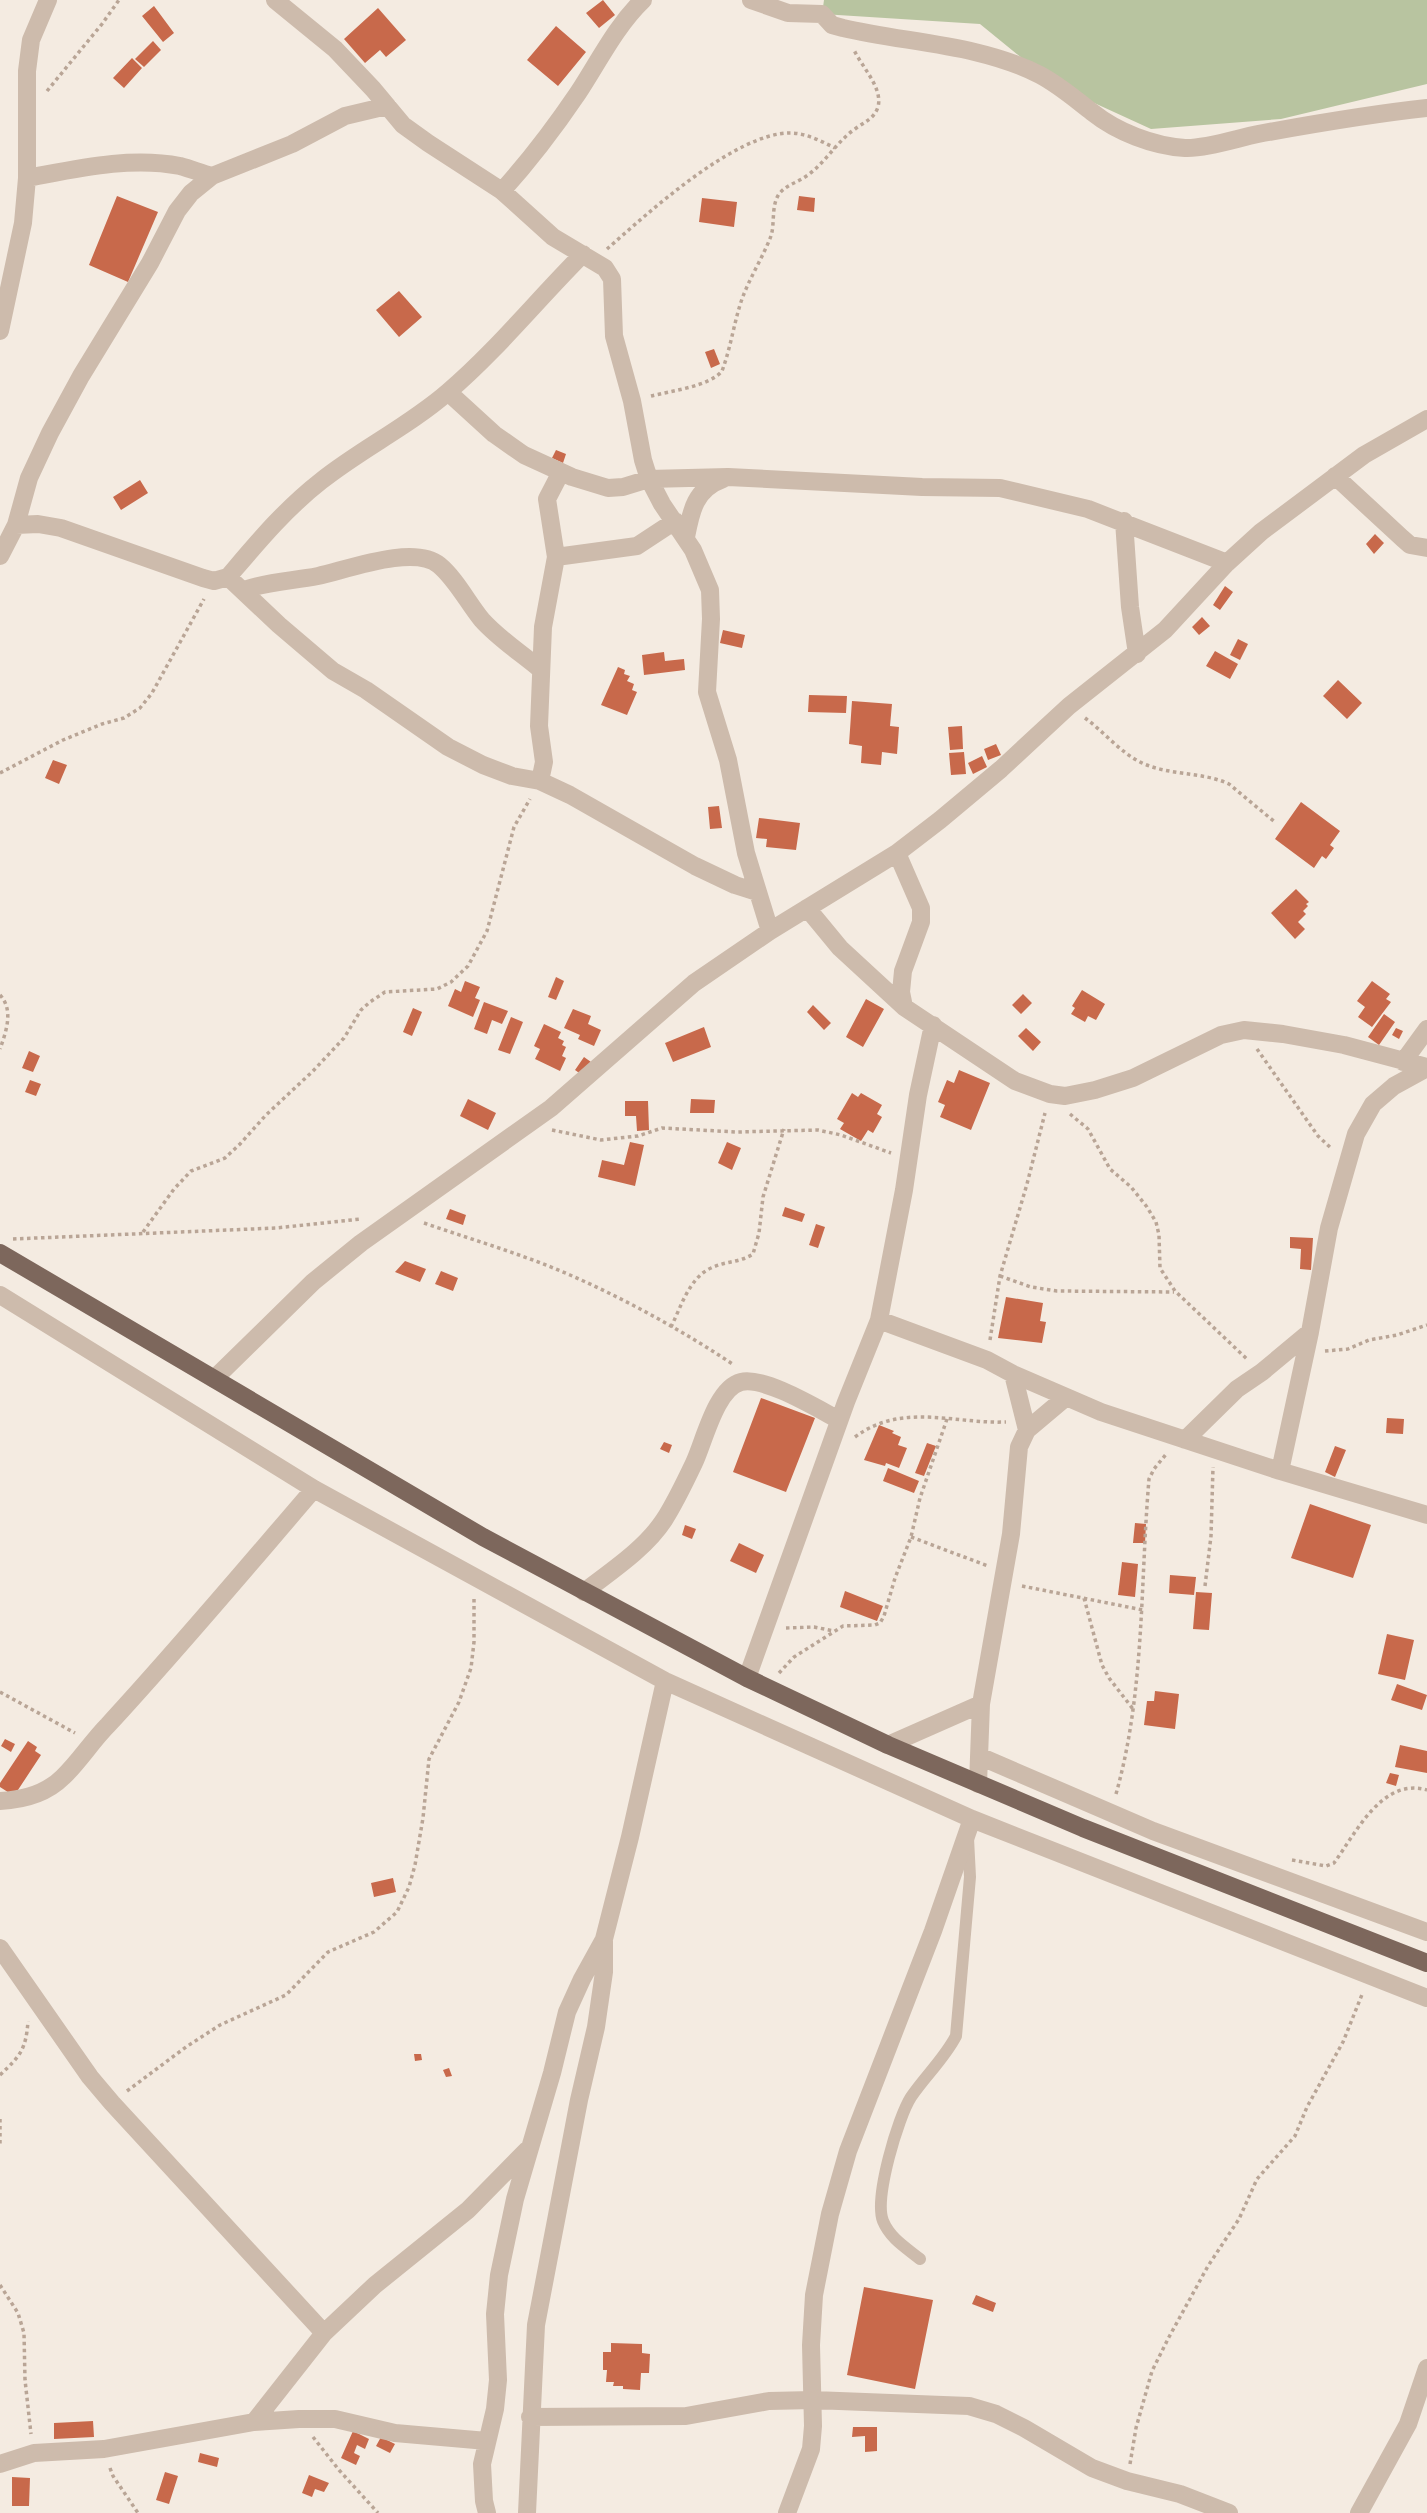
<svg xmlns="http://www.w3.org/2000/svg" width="1427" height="2513" font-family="'DM Sans',sans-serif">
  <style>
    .green { fill: #b8c4a0 }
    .building { fill: #c8694b }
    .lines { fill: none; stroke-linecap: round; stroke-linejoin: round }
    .path { stroke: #b9a596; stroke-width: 3.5; stroke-dasharray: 3.5 3.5; stroke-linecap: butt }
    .lane { stroke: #cdbbac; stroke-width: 12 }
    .street { stroke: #cdbbac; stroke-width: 18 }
    .primary { stroke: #7d675c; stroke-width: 18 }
  </style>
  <rect width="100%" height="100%" fill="#f4ebe1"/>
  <!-- green -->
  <path class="green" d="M824 0H1427V84L1281 119 1151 129 1055 85 980 24 822 14Z"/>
  <!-- building -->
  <path class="building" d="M603 0 615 15 599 28 586 13Z
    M154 6 174 33 163 42 142 16Z
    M378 8 406 40 386 57 380 50 365 63 344 39Z
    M556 26 586 52 558 86 527 60Z
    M153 41 161 50 144 67 135 59Z
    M132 58 142 68 124 88 113 78Z
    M117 196 158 212 128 282 89 265Z
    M799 196 815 198 814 212 797 210Z
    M702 198 737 202 734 227 699 222Z
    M399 291 422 317 399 337 376 310Z
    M714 349 720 364 711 368 705 352Z
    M556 450 566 454 563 463 552 458Z
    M140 480 148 493 121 510 113 497Z
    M1375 534 1384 543 1374 554 1366 544Z
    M1225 586 1233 592 1220 610 1213 605Z
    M1202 617 1210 626 1199 635 1192 627Z
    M723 630 745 635 742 648 720 643Z
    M1238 639 1248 644 1240 660 1230 655Z
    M1215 651 1238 664 1230 679 1206 666Z
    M664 652 665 661 684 659 685 670 644 675 642 655Z
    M618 667 625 670 624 674 630 676 627 681 634 684 632 690 637 692 627 715 601 705Z
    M1338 680 1362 703 1347 719 1323 696Z
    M809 695 847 696 846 713 808 712Z
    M852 701 892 704 890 726 899 727 897 754 882 752 881 765 861 763 862 746 849 744Z
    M962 726 963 749 950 750 948 727Z
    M996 744 1001 755 988 760 984 749Z
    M964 752 966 774 951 775 949 753Z
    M982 756 987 767 973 774 968 763Z
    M53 760 67 765 59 784 45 778Z
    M1301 802 1340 831 1330 845 1334 848 1326 859 1322 856 1314 868 1275 839Z
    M719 806 722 828 710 829 708 807Z
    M759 818 800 823 796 850 766 847 767 839 756 838Z
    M1296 889 1309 902 1306 904 1308 906 1303 911 1306 914 1298 922 1305 929 1295 939 1271 913Z
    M556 977 564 981 556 1000 548 997Z
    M465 981 480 987 475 998 480 1000 473 1017 448 1006 455 989 461 992Z
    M1372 981 1390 994 1386 999 1391 1002 1372 1027 1358 1017 1365 1007 1357 1001Z
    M1082 990 1105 1004 1096 1020 1088 1016 1085 1022 1071 1014 1075 1008 1072 1006Z
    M1023 994 1032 1003 1021 1014 1012 1005Z
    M866 999 884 1009 863 1047 846 1037Z
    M484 1002 508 1011 502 1024 492 1020 487 1034 474 1029Z
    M813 1005 831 1023 824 1030 807 1012Z
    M413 1008 422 1012 412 1036 403 1032Z
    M573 1009 591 1016 588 1024 601 1030 594 1046 578 1039 580 1035 564 1028Z
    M1384 1014 1395 1022 1379 1045 1368 1037Z
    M511 1017 523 1022 510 1054 498 1050Z
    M544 1024 561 1032 558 1038 564 1041 562 1045 566 1047 562 1056 566 1058 560 1071 535 1059 540 1049 534 1046Z
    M704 1027 711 1047 673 1062 665 1043Z
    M1026 1028 1041 1042 1033 1051 1018 1036Z
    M1396 1028 1403 1031 1399 1039 1392 1035Z
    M29 1051 40 1056 33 1072 22 1068Z
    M584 1057 591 1062 582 1075 575 1070Z
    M959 1070 990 1083 971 1130 940 1117 945 1105 938 1102 947 1080 954 1083Z
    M30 1080 41 1084 36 1096 25 1092Z
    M852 1093 858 1097 861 1093 882 1105 877 1114 882 1117 873 1133 868 1130 861 1141 840 1129 844 1123 837 1119Z
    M468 1099 496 1113 488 1130 460 1116Z
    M691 1099 715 1100 714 1113H690Z
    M625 1101H648L649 1130 637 1131 636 1116H625Z
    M630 1142 644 1145 635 1186 598 1177 602 1160 624 1165Z
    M727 1142 741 1148 732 1170 718 1163Z
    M785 1207 805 1214 802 1222 782 1216Z
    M450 1209 466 1215 463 1225 446 1219Z
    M816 1224 825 1227 818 1248 809 1245Z
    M1290 1237 1313 1238 1311 1270 1300 1269 1301 1249 1290 1248Z
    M405 1261 426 1269 420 1282 395 1272Z
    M441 1271 458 1278 453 1291 435 1284Z
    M1006 1297 1043 1303 1040 1321 1046 1322 1042 1343 998 1338Z
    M761 1398 815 1418 786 1492 733 1472Z
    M1387 1418 1404 1419 1403 1434 1386 1433Z
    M879 1425 894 1431 892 1433 901 1437 898 1445 907 1448 899 1468 886 1463 885 1466 864 1460Z
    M664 1442 672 1445 669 1453 660 1449Z
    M927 1443 936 1446 924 1476 915 1473Z
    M1335 1446 1346 1450 1335 1477 1325 1472Z
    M888 1468 919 1481 914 1493 883 1481Z
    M1310 1504 1371 1525 1353 1578 1291 1558Z
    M1135 1523 1146 1524 1145 1543H1133Z
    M685 1525 696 1529 692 1539 682 1535Z
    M739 1543 764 1555 756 1573 730 1561Z
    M1122 1562 1138 1564 1135 1597 1118 1595Z
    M1170 1575 1196 1577 1194 1595 1169 1593Z
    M845 1591 883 1606 877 1621 840 1607Z
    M1196 1592 1212 1593 1209 1630 1193 1629Z
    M1387 1634 1414 1640 1405 1680 1378 1674Z
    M1397 1684 1427 1695 1422 1710 1391 1700Z
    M1155 1691 1179 1694 1175 1729 1144 1725 1147 1701H1154Z
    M5 1739 15 1744 11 1752 1 1746Z
    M28 1741 37 1747 35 1751 41 1755 14 1796 0 1787V1783Z
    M1400 1745 1427 1751V1773L1395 1767Z
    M1390 1773 1399 1775 1396 1786 1386 1783Z
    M393 1878 396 1892 374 1897 371 1883Z
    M414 2054H421L422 2060 415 2061Z
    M449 2068 452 2076 446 2077 443 2070Z
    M864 2287 933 2300 915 2389 847 2375Z
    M976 2295 996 2303 993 2312 972 2304Z
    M611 2343 642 2344V2353L650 2354 649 2373H641L640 2390 623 2389V2386H613L614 2382H606L607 2370H603V2352H611Z
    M93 2421 94 2437 54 2439V2423Z
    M853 2427H877V2451L865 2452V2436L852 2437Z
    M353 2431 369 2439 365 2449 357 2445 354 2453 360 2456 356 2465 341 2458Z
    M381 2437 395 2444 390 2453 376 2446Z
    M200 2453 219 2458 217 2467 198 2462Z
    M165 2472 178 2476 169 2504 156 2500Z
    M309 2475 329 2483 324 2492 315 2489 312 2497 302 2493Z
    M12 2477 30 2478 29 2506H12Z"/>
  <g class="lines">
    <!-- path -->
    <path class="path" d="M47 91 102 24 119 0
      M607 249C648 213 735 133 790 133 806 133 821 141 835 148
      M651 396C671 391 710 386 722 371 731 347 734 322 742 299 750 277 763 257 771 236 775 223 771 206 779 194 786 185 796 183 805 177 825 164 836 142 855 129 864 122 874 119 878 107 883 88 862 67 854 50
      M1085 718C1103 731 1120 752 1140 762 1168 776 1201 771 1229 784L1276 823
      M0 773 63 740 102 724 124 718 140 708 152 693 204 599
      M0 995C14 1010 6 1032 0 1049
      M1257 1049 1318 1136 1332 1149
      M1070 1114 1088 1129 1110 1169 1131 1187 1147 1207 1156 1222 1159 1235 1160 1268 1175 1291 1248 1360
      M552 1130 601 1140 638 1136 662 1128 737 1132 818 1130 841 1135 891 1153
      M424 1223C473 1240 522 1254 570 1275 627 1300 683 1331 734 1365
      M143 1232 174 1189 191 1171 225 1158 240 1144 266 1115 313 1071 344 1038 361 1010 370 1002 385 992 437 989 451 982 468 966 487 931 514 827 530 799
      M13 1239 276 1228 361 1219
      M1000 1276 1031 1287 1057 1291 1174 1292
      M671 1327C681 1307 689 1278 711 1268 725 1261 739 1263 753 1254L759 1233 763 1197 784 1129
      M990 1340 1000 1276 1027 1184 1045 1113
      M1325 1351 1348 1349 1369 1340 1397 1335 1427 1325
      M855 1437C902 1402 953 1424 1006 1422
      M911 1537 988 1566
      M1022 1586 1143 1610
      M1205 1586 1211 1536 1213 1467
      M1084 1598 1102 1665 1109 1678 1133 1709
      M786 1628 814 1627 834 1631
      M779 1673 794 1657 843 1626 875 1625 880 1623 884 1616 895 1578 911 1537 920 1498 947 1419
      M0 1692 75 1733
      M1116 1794C1145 1691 1140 1584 1149 1479L1154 1469 1167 1453
      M1292 1860 1326 1866 1334 1863C1356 1833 1382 1777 1427 1790
      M0 2075C20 2056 26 2050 28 2021
      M127 2091 186 2047 220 2025 286 1995 328 1952 374 1932 397 1912 409 1887 415 1865 423 1818 429 1759 459 1702 471 1668 474 1642V1597
      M0 2119V2144
      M0 2285 18 2313 24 2333 25 2380 31 2434
      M313 2437 339 2470 378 2513
      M1130 2464 1136 2428 1152 2371 1169 2337 1208 2266 1239 2219 1257 2179 1295 2136 1307 2107 1343 2042 1363 1992
      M110 2468 113 2476 138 2513"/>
    <!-- lane -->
    <path class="lane" d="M920 2259C905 2247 890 2238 883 2221 874 2198 898 2117 911 2097 926 2075 944 2059 956 2036L970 1877 968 1838"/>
    <!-- street -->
    <path class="street" d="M275 0 335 49 373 89 403 125 428 143 502 191 553 237 605 268 612 279 614 336 632 401 643 460 649 479 662 504 693 550 710 590 711 619 707 692 728 760 746 853 770 931
      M751 0 788 13 822 14 832 25 843 28C907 43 980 44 1040 75 1059 85 1075 99 1092 112 1117 132 1153 146 1185 148 1204 149 1238 138 1258 134 1313 124 1371 114 1427 108
      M27 178C76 169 130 156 180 166 191 169 201 173 212 176
      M502 191C530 160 555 127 578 93 599 61 616 26 643 0
      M0 331 23 223 27 178V71L31 40 48 0
      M448 392 494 434 524 455 572 477 608 488 623 487 649 479 728 477 922 487 1000 488 1088 509 1227 563
      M1335 476 1402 538 1410 545 1427 548
      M1124 521 1130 607 1137 654
      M16 525 38 524 61 528 203 578 214 581 228 577C257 543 285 509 321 481 361 449 409 426 448 392 497 350 538 299 583 254
      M686 537C691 511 695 489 723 479
      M0 556 16 525 29 478 50 433 81 376 150 263 177 211 191 193 212 176 292 144 345 116 387 106
      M556 557 637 546 675 521
      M228 577 279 625 333 671 366 690 448 747 483 765 512 776 540 781 570 795 695 866 735 885 757 892
      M244 590C269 581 293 581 318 576 346 570 414 544 439 565 456 579 468 603 482 620 499 639 521 653 540 669
      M540 781 544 762 539 726 543 627 556 557 547 499 561 472
      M897 853 921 908V922L903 971 901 992 904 1007
      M807 908 840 948 904 1007 1015 1081 1050 1094 1065 1096 1095 1090 1133 1078 1221 1035 1244 1030 1283 1034 1344 1045 1427 1067
      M1403 1062 1427 1029
      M0 1295 314 1489 665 1681 972 1819 1427 1998
      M879 1320 987 1360 1013 1374 1101 1412 1280 1471 1427 1515
      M1013 1374 1027 1430
      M214 1379 313 1282 361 1243 551 1108 694 983 770 931 897 853 940 820 1001 769 1069 706 1165 630 1227 563 1261 532 1364 455 1427 419
      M1185 1440 1237 1389 1262 1372 1310 1332
      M1280 1471 1310 1332 1329 1228 1356 1134 1373 1104 1394 1086 1427 1068
      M584 1592C611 1571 645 1549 664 1520 675 1503 685 1482 694 1463 704 1442 716 1388 741 1382 764 1376 818 1409 839 1420
      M747 1678 846 1402 879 1320 904 1190 918 1095 933 1025
      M888 1745 981 1704
      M979 1756 1153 1831 1427 1932
      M978 1784 981 1704 1011 1534 1019 1447 1027 1430 1065 1398
      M0 1801C22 1800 46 1794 63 1777 79 1762 92 1741 108 1725 179 1648 246 1568 314 1489
      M0 1948 90 2077 112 2103 324 2333
      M530 2417 686 2416 769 2401 813 2400 969 2406 996 2414 1024 2428 1092 2468 1127 2481 1180 2494 1229 2513
      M254 2422 324 2333 375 2285 468 2210 527 2150
      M0 2464 34 2453 104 2449 254 2422 299 2419H335L395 2433 487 2441
      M487 2513 484 2501 482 2464 495 2409 498 2380 495 2314 499 2275 515 2199 552 2073 567 2012 582 1979 603 1941
      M527 2513 536 2325 579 2100 596 2027 604 1972V1939L630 1837 665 1681
      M787 2513 811 2449 813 2426 811 2345 814 2295 830 2214 848 2151 933 1931 972 1819
      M1359 2513 1408 2424 1427 2368"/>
    <!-- primary -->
    <path class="primary" d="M0 1253 483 1537 747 1678 888 1745 1083 1828 1427 1963"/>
  </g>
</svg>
